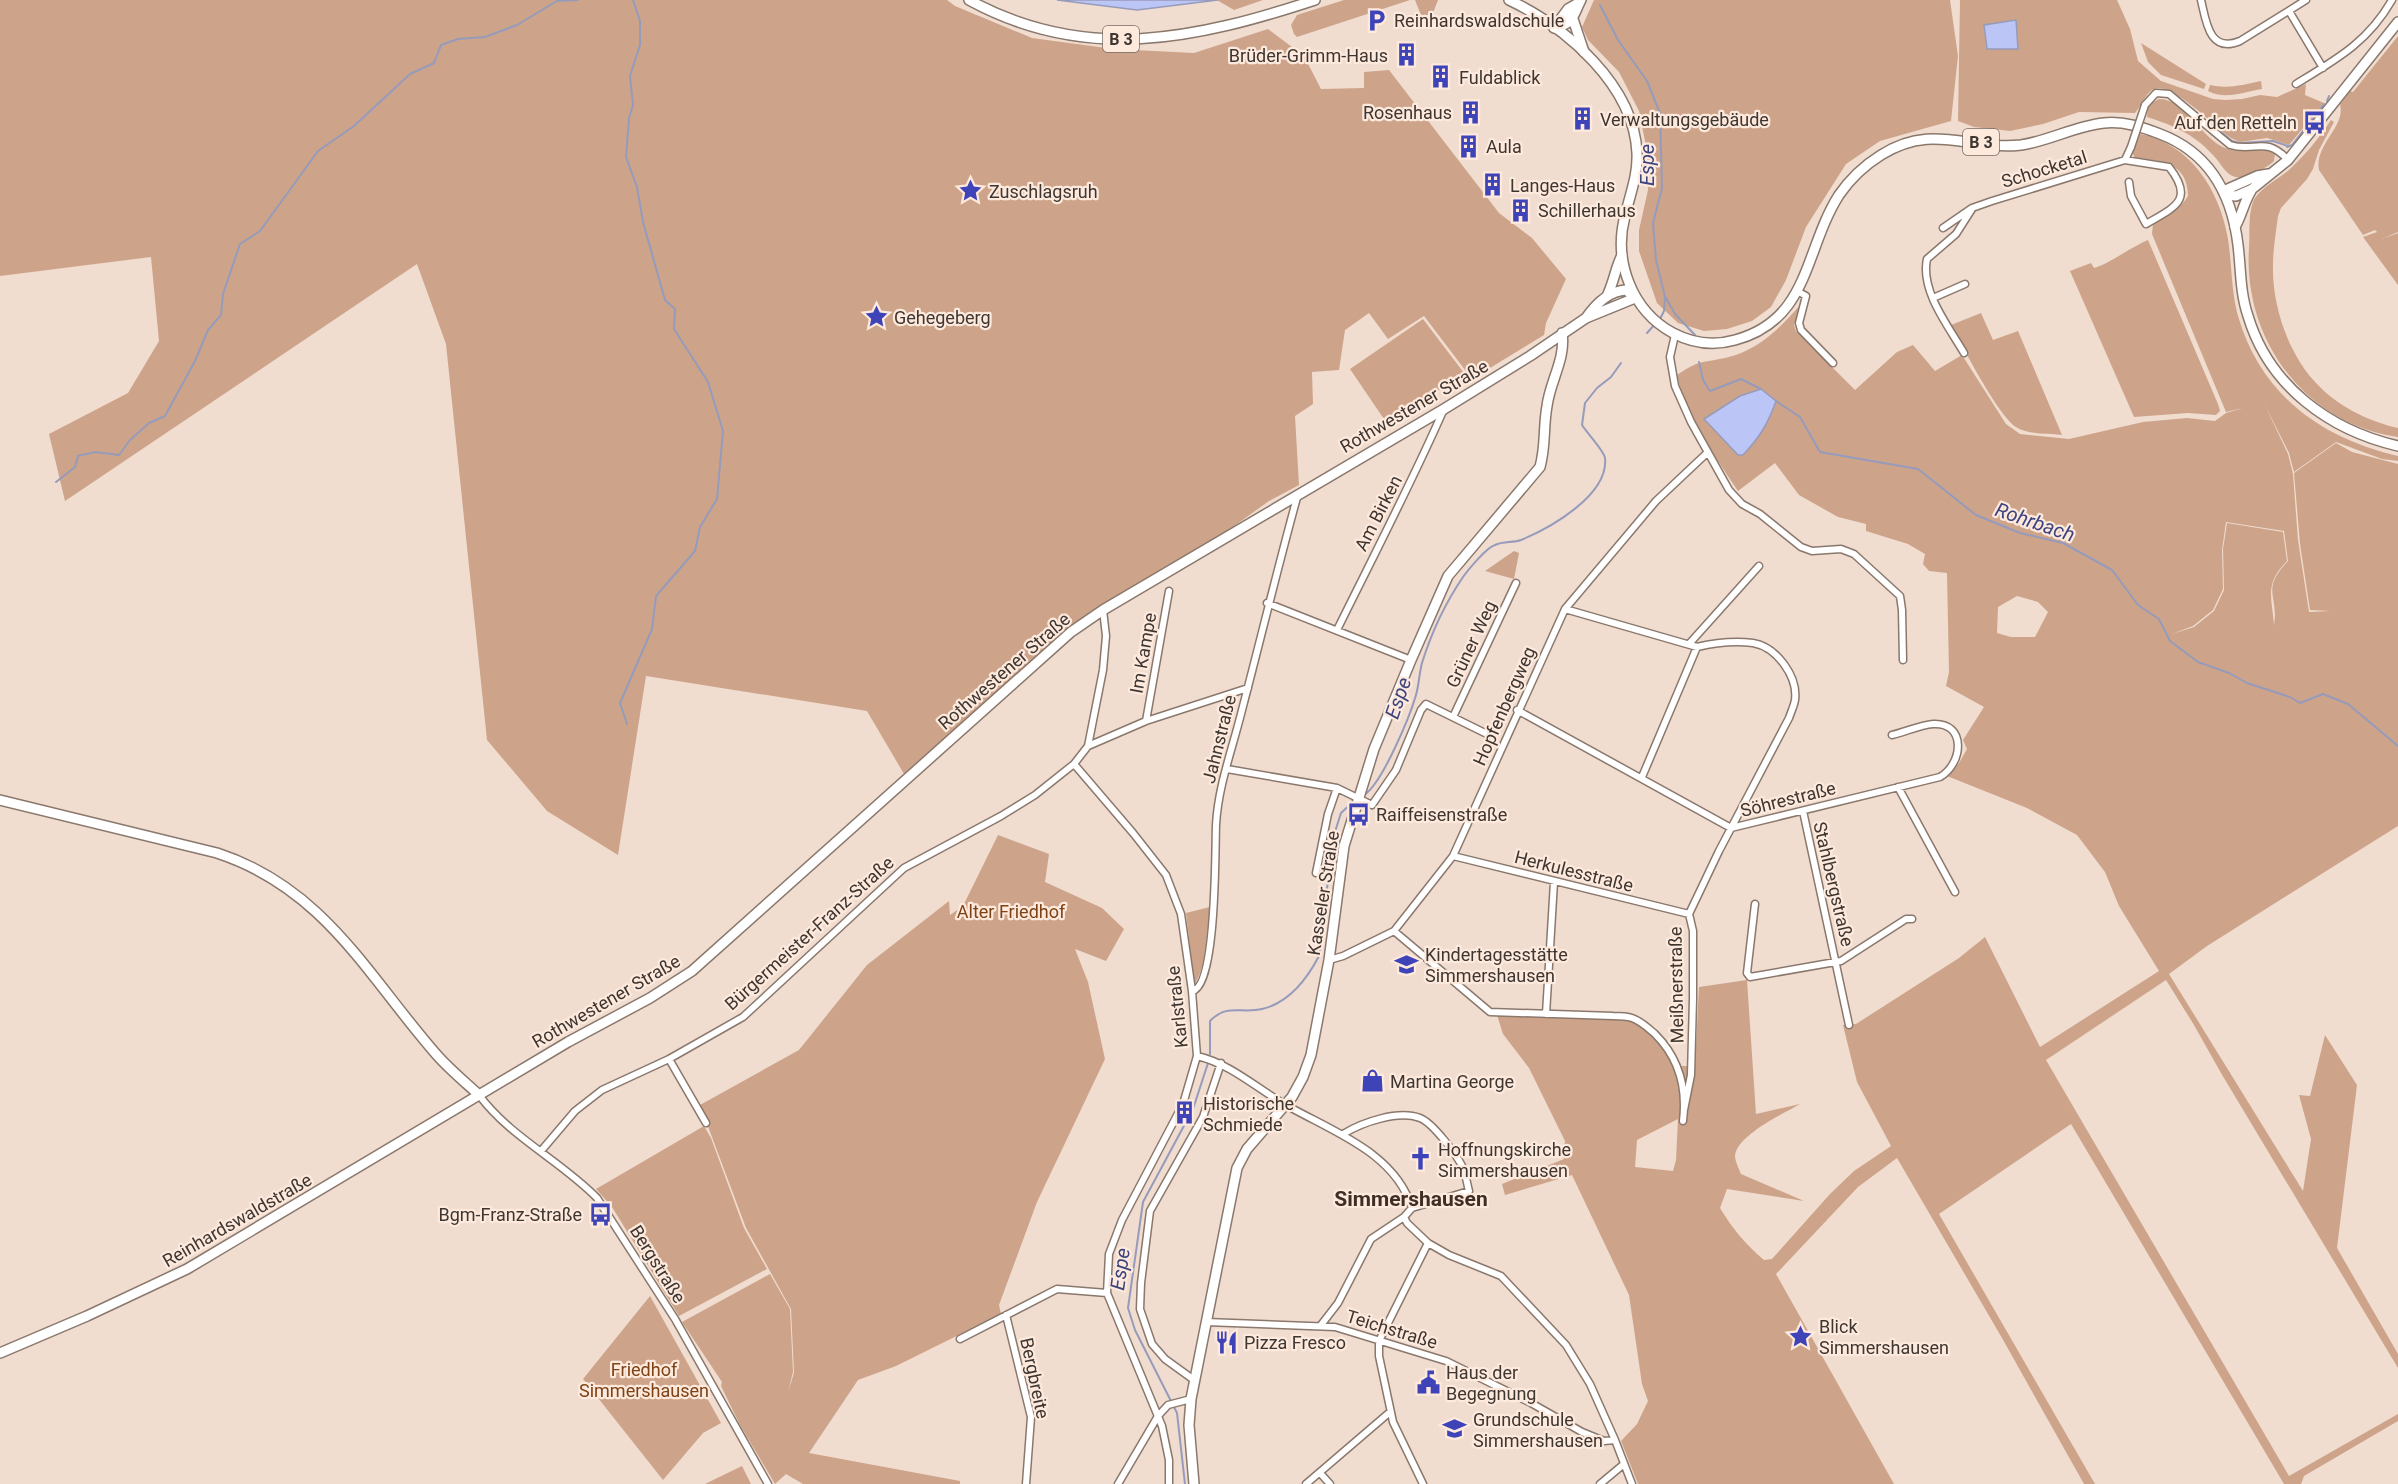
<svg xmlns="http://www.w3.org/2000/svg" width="2398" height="1484" font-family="Roboto,sans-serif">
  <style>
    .green { fill: #cda48a; fill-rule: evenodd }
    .water { fill: #bcc6f6; stroke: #969bbb; stroke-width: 1.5 }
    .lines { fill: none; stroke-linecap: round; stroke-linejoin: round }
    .stream { stroke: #969bbb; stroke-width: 2 }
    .street-casing { stroke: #8a786c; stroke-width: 9 }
    .secondary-casing { stroke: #8a786c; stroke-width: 12 }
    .primary-casing { stroke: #8a786c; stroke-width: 12 }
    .street { stroke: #fff; stroke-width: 6 }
    .secondary { stroke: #fff; stroke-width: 9 }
    .primary { stroke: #fff; stroke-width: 9 }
    .street-bridge-casing { stroke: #8a786c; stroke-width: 9; stroke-linecap: butt }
    .street-bridge { stroke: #fff; stroke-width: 6 }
    .labels { text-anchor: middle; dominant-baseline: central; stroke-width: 4.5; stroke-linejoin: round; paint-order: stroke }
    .shield { fill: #fee9dd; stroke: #786c65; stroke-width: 1.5 }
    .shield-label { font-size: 16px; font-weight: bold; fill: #3e3631 }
    .poi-label { font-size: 18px; fill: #3e3631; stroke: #fee9dd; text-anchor: start }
    .street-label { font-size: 18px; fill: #3e3631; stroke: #fee9dd }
    .park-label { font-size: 18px; fill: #7d4215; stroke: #fee9dd }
    .water-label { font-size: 20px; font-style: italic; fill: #3c447f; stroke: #fee9dd }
    .quarter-label { font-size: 21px; font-weight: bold; fill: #3e2e25; stroke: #fee9dd }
  </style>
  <rect width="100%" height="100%" fill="#f1dcd0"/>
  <!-- green -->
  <path class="green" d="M0 0H947L955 6 1032 38 1114 49 1194 53 1268 29 1304 56 1321 89 1364 88V72L1389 70 1499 213 1532 238 1566 279 1546 323 1544 335 1472 379 1424 316 1388 339 1369 313 1345 330 1339 370 1312 372 1313 404 1295 416 1299 485 1269 501 1209 544 1084 624 904 774 867 711 646 676 618 855 547 811 487 740 446 344 417 264 65 501 49 434 128 393 159 341 151 257 0 276Z
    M1217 0H1263L1234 10Z
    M1344 0H1410L1297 37 1294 34 1291 25 1297 15Z
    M1415 0H1438L1433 13 1417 19 1421 15Z
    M1594 0H1950L1958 56 1951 121 1880 141 1846 164 1806 227 1786 280 1771 307 1752 321 1727 329 1704 331 1678 323 1657 303 1639 251V230L1648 190 1647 151 1639 111 1619 72 1588 40 1582 27Z
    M1960 0H2117L2130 29 2138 61 2161 81 2213 99 2225 100 2242 99 2260 95 2277 97 2306 84 2305 95 2324 103 2289 145 2267 138 2240 142 2231 138C2216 128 2169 78 2152 90 2145 95 2141 106 2135 113L2079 112 2043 124 2010 131 1974 127 1958 121ZM2015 20 2018 49H1987L1984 25Z
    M2398 36V232L2382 239 2398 233V285L2363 237 2377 232 2375 230 2363 235 2319 170C2314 145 2346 126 2340 105L2350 91 2353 92Z
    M2141 43 2206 84 2204 89 2161 75 2148 62Z
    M2261 81 2262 89C2244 92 2225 100 2208 91L2210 85C2228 89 2243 85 2261 81Z
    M2159 99C2188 100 2200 138 2225 148 2241 155 2260 145 2275 154L2274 161C2267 168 2246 179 2236 177 2225 175 2219 160 2212 154 2194 134 2172 125 2147 117L2148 105Z
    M2331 120 2334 122 2319 150 2313 169 2307 179 2281 208 2278 216C2276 232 2273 249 2273 266 2272 308 2290 359 2321 388 2341 408 2371 422 2398 428V437C2305 424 2243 339 2249 248 2250 234 2248 215 2253 202 2259 188 2279 179 2290 169 2306 154 2319 138 2331 120Z
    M2140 134C2191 144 2220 191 2228 239 2232 265 2231 290 2238 316 2261 395 2321 438 2398 456V461L2382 459 2336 442 2294 472 2289 453 2264 403 2288 454 2293 474 2298 540 2309 612 2330 611 2310 610 2300 544 2294 473 2336 443 2352 452 2398 464V826L2207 946 2169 974 2303 1191 2311 1139 2299 1095 2310 1096 2325 1035 2357 1085 2337 1248 2398 1354V1368L2221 1073 2194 1025 2166 980 2046 1060 2289 1476 2398 1414V1421L2304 1476 2301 1484H2284L2071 1124 1939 1214 2095 1484H2084L2002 1338 1897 1158 1858 1187 1776 1274 1894 1484H1638L1621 1441 1637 1424 1648 1401 1642 1384 1629 1295 1572 1175 1505 1195 1502 1184 1564 1159 1563 1153 1565 1141 1529 1068 1503 1034 1496 1012 1625 1019C1647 1026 1666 1046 1675 1066H1695L1699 987 1747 980 1756 1114 1800 1104C1783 1114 1737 1135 1735 1156 1735 1161 1739 1169 1741 1174L1804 1201 1727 1189 1720 1208C1732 1228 1746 1245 1764 1260L1772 1259 1830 1194 1854 1171 1891 1146 1857 1082 1843 1025 1856 1024 1959 958 1985 937 2040 1047 2159 971 2119 906 2105 872 2077 835 2027 808 1947 776 1959 763 1967 749 1963 740 1984 707 1946 686 1949 672 1947 573 1929 571 1923 564 1925 554 1908 544 1866 531V524L1838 517 1799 495 1775 463 1738 491C1714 455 1686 417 1677 375 1699 360 1701 363 1725 358 1759 350 1779 329 1801 304L1794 325 1796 331 1855 390 1897 352 1913 345 1935 371 1962 355 2006 424 2020 434 2069 439 2143 422 2187 418 2215 421 2226 413 2243 408 2226 412 2152 234 2153 224C2166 215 2179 211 2188 196 2188 163 2161 160 2135 158L2132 152ZM2226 522 2284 531 2288 561C2260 590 2279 595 2274 625 2272 597 2264 584 2287 561L2283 532 2227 523 2223 549 2224 590 2214 611 2194 627 2172 634 2193 626 2213 610 2223 589 2222 550ZM2017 596 2038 602 2048 612 2035 637H2011L1997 633 1998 607ZM1678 1119 1676 1160 1673 1171 1635 1167 1637 1140Z
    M2148 240 2218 404 2220 411 2216 415 2188 413 2134 417 2070 271 2091 263 2094 268C2109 264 2131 247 2148 240Z
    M1981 313 1993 340 2018 331 2062 435C2048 433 2028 435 2016 427 1997 414 1963 347 1951 325Z
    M1423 319 1464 373 1388 425 1350 369Z
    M1514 551 1519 553 1514 579 1485 571Z
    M998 835 1049 854 1045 882 1102 908 1124 929 1106 961 1075 949 1088 982 1105 1059 1037 1202 999 1305 1001 1314 896 1366 858 1380 809 1453 960 1481V1484H803L786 1474 775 1484 740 1425 721 1386 722 1382 682 1322 770 1274 790 1309 793 1372 788 1392 794 1373 791 1309 746 1228 700 1105 799 1050 867 965 949 901 950 915 963 906Z
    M1210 907C1209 932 1208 959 1196 982H1194L1186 913Z
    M704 1126 711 1138 744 1228 767 1269 679 1316 612 1207 596 1189Z
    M650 1296 721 1423 703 1433 663 1480 583 1379Z
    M742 1466 751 1484H705Z"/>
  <!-- water -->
  <path class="water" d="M1057 0H1218L1137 10Z
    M2016 20 2018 49H1987L1984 25Z
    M1761 389 1776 401C1768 424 1759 438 1743 455H1738L1704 419 1740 396Z"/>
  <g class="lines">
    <!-- stream -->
    <path class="stream" d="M1600 5 1618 40 1647 81 1660 113 1662 188 1653 223 1656 260 1665 297 1664 311 1660 319
      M2327 101 2329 96
      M2210 123 2232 141 2240 143 2273 141 2288 146
      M2287 147 2292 145 2324 104
      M1666 298 1675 314 1695 335
      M1647 333 1656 323
      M1699 362 1703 380 1710 391 1741 379 1761 389
      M1776 401 1800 417 1820 452 1918 469 1976 515 2020 533 2063 543 2112 570 2138 605 2159 619 2170 641 2198 662 2229 673 2247 683 2290 697 2300 703 2323 694 2348 704 2398 746
      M56 482 75 467 78 456 95 452 119 455 130 440 149 423 165 416 195 361 208 330 221 315 223 294 240 244 260 231 318 151 354 126 410 74 434 63 441 45 458 39 485 37 517 25 557 1 578 0
      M627 724 620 703 652 629 656 596 695 551 700 527 717 499 723 431 708 382 674 329 675 309 665 300 643 222 637 187 626 157 629 118 633 105 630 76 640 45V21L633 0
      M1364 795C1382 784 1410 716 1416 695 1419 685 1419 674 1422 663 1431 634 1446 602 1463 577 1468 570 1487 547 1495 545 1503 541 1513 543 1521 540 1550 528 1609 495 1605 458 1604 451 1587 433 1582 425L1585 403 1597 388 1611 377 1621 363
      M1210 1054V1021C1227 1003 1241 1014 1262 1009 1288 1003 1307 979 1319 956L1333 838 1341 813 1354 801
      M1185 1484 1177 1413 1135 1330 1128 1308 1143 1202 1193 1109 1208 1063"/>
    <defs>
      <path id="street" d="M2201 0C2206 21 2209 54 2240 41L2306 0
        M2289 11 2323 68
        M2296 84C2337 59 2368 42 2392 0
        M2145 105 2156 93 2169 94 2230 145C2255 153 2265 135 2288 160
        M2129 182 2131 196 2146 224C2175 207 2195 200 2169 167L2125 160 2131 147
        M1943 228 1972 208 1992 201 2125 160
        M1797 291 1806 296 1799 323 1801 330 1833 363
        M1933 298 1965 284
        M1675 335 1670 357 1675 386 1691 422 1729 490 1742 504 1760 514 1801 547 1812 551 1841 549 1854 554 1900 596 1902 610 1903 660
        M1964 353C1949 327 1920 291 1927 259L1956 234 1972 209
        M1267 603 1411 660
        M1565 609 1697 647C1714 643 1736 641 1753 643 1777 647 1798 677 1795 700 1794 706 1791 712 1789 718L1719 851 1689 914 1693 931V999L1691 1075 1684 1110
        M1103 610 1106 636 1103 670 1088 746 1074 764 1133 833 1166 875 1181 914 1192 991 1197 1056 1183 1104 1122 1220 1109 1254 1107 1293 1162 1426 1169 1460V1484
        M1337 630C1373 557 1411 484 1444 409
        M1689 644 1759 566
        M1517 710 1731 828 1940 777C1963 764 1967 722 1933 724 1920 725 1905 732 1892 735
        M1453 717 1516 583
        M1146 721 1169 591
        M1088 746 1146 721 1248 688
        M1227 769 1337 788 1372 805 1396 770 1421 710 1426 704 1489 735
        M1642 777 1697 647
        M1898 787 1955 892
        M1803 811 1849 1025
        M1453 856 1689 914
        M1316 873 1328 814 1337 788
        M1755 904 1747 973 1750 977 1841 961 1906 919H1912
        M1394 931 1490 1012 1613 1016C1619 1016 1626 1016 1632 1018 1641 1021 1648 1028 1655 1034 1679 1058 1687 1088 1683 1121
        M1329 960 1343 956 1394 931 1453 856 1565 609 1656 501 1707 453
        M1192 991C1217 987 1215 849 1216 825 1218 786 1233 747 1242 710 1261 638 1278 566 1298 494
        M1546 1014 1554 882
        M1197 1056C1231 1064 1256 1088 1286 1105 1331 1131 1395 1152 1412 1208L1404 1217 1407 1223 1428 1243 1449 1255 1501 1276 1566 1345 1590 1384 1615 1440 1632 1484
        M669 1059 706 1123
        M479 1095C510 1137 561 1161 597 1198L675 1319 768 1484
        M1343 1134C1363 1122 1398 1110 1420 1118 1433 1123 1457 1155 1463 1168 1466 1175 1467 1184 1469 1191L1412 1208
        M541 1151 575 1111 602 1090 669 1059 743 1017 904 868 1001 816 1035 795 1074 764
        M1006 1315 1031 1417 1026 1484
        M1206 1322 1335 1327 1446 1361 1531 1403 1582 1432 1604 1441 1615 1440
        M1321 1325 1338 1303 1371 1239 1404 1217
        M960 1339 1057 1289 1107 1293
        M1194 1380 1165 1359 1152 1344 1140 1309 1141 1283 1150 1211 1203 1117 1221 1063
        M1320 1473 1330 1484
        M1118 1484 1158 1416 1168 1405 1191 1399
        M1306 1484 1390 1412
        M1423 1484 1393 1422 1379 1356V1341L1428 1243
        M1600 1484 1624 1464"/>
      <path id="secondary" d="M1573 19 1584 52
        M1554 28C1575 23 1572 17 1581 0
        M1554 28 1568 9 1580 2
        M2223 191 2257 176 2268 174
        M2225 195 2236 196 2252 189 2288 160 2398 22
        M2235 227C2242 215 2244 202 2251 191
        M1607 296C1614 282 1615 269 1622 255
        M0 800 217 853C324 888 367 975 436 1054 449 1069 465 1082 479 1095
        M0 1353 87 1316 187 1269 568 1042 650 998 692 971 1071 632 1103 610 1444 409 1530 356 1586 318 1635 298 1626 290C1609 291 1595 305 1586 318
        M1194 1484 1189 1425 1191 1399 1237 1168 1247 1149 1292 1097 1303 1077 1311 1055 1329 960 1344 846 1374 749 1411 660 1448 576 1540 467C1546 445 1543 428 1547 406 1550 381 1566 359 1562 333"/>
      <path id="primary" d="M969 0C1086 64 1196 39 1315 0
        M1509 0C1566 27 1634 85 1637 153 1638 176 1630 194 1625 216 1613 261 1632 311 1673 333 1692 343 1714 346 1735 340 1810 320 1804 250 1839 195 1850 179 1865 165 1881 155 1933 122 1969 151 2021 145 2049 141 2075 126 2104 123 2124 121 2142 127 2160 134 2210 153 2232 195 2238 245 2241 269 2240 293 2248 316 2269 386 2329 430 2398 446"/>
    </defs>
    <!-- street casing -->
    <use href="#street" class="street-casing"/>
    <!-- secondary casing -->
    <use href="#secondary" class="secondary-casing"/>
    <!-- primary casing -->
    <use href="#primary" class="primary-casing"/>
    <!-- street -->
    <use href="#street" class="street"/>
    <!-- secondary -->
    <use href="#secondary" class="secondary"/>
    <!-- primary -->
    <use href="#primary" class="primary"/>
    <defs>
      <path id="street-bridge" d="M2131 147 2145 105"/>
    </defs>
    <!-- street-bridge casing -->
    <use href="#street-bridge" class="street-bridge-casing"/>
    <!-- street-bridge -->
    <use href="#street-bridge" class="street-bridge"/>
  </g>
  <!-- icons -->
  <defs>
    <symbol id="parking-bare" viewBox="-9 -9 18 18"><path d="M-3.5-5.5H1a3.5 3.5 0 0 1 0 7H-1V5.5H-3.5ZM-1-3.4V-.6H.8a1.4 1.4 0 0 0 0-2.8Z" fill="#3f43b8" stroke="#fee9dd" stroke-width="2.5" paint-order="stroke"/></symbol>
    <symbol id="building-bare" viewBox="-9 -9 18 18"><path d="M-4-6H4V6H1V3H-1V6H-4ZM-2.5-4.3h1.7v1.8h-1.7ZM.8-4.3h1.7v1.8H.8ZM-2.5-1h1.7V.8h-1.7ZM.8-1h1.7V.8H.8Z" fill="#3f43b8" stroke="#fee9dd" stroke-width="2.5" paint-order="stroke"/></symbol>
    <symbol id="bus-bare" viewBox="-9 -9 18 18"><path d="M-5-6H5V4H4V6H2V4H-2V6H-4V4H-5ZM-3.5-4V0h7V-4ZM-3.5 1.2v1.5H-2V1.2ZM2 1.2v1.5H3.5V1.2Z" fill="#3f43b8" stroke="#fee9dd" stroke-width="2.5" paint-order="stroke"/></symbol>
    <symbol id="sight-bare" viewBox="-9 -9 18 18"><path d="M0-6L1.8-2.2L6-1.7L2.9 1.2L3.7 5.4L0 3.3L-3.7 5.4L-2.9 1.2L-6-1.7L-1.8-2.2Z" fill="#3f43b8" stroke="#fee9dd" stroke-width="2.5" paint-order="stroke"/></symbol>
    <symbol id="school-bare" viewBox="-9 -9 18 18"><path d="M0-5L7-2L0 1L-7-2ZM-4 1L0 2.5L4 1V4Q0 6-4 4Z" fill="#3f43b8" stroke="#fee9dd" stroke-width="2.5" paint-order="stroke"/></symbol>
    <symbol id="shop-bare" viewBox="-9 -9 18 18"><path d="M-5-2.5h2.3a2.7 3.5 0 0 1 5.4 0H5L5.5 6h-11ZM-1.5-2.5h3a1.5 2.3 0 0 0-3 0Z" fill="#3f43b8" stroke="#fee9dd" stroke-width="2.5" paint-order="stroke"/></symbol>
    <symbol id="church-bare" viewBox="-9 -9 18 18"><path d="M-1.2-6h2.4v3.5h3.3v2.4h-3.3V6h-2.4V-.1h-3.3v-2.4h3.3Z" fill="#3f43b8" stroke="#fee9dd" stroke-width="2.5" paint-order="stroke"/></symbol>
    <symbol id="restaurant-bare" viewBox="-9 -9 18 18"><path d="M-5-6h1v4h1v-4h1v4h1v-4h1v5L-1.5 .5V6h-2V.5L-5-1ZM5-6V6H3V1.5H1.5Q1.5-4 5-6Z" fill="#3f43b8" stroke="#fee9dd" stroke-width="2.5" paint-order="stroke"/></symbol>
    <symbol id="civic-bare" viewBox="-9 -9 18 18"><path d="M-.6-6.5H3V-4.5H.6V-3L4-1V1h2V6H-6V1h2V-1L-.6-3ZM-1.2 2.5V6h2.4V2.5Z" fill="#3f43b8" stroke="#fee9dd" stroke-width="2.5" paint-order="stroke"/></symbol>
  </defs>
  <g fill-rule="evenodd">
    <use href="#parking-bare" x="1360" y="4" width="33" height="33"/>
    <use href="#building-bare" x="1390" y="38" width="33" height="33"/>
    <use href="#building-bare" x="1424" y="60" width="33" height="33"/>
    <use href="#building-bare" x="1454" y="96" width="33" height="33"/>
    <use href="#building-bare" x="1566" y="102" width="33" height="33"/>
    <use href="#bus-bare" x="2298" y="106" width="33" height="33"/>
    <use href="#building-bare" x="1452" y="130" width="33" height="33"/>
    <use href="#building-bare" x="1476" y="168" width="33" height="33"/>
    <use href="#sight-bare" x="954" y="174" width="33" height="33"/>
    <use href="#building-bare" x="1504" y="194" width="33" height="33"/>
    <use href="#sight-bare" x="860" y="300" width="33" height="33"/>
    <use href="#bus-bare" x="1342" y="798" width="33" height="33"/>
    <use href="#school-bare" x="1390" y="948" width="33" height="33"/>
    <use href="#shop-bare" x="1356" y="1064" width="33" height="33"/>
    <use href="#building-bare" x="1168" y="1096" width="33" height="33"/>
    <use href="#church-bare" x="1404" y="1142" width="33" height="33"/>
    <use href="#bus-bare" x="584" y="1198" width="33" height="33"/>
    <use href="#sight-bare" x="1784" y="1320" width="33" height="33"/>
    <use href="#restaurant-bare" x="1210" y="1326" width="33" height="33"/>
    <use href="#civic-bare" x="1412" y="1366" width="33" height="33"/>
    <use href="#school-bare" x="1438" y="1412" width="33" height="33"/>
  </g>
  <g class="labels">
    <!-- shield labels -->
    <g class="shield">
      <rect x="1103" y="26" width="36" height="26" rx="4.5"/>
      <rect x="1963" y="129" width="36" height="26" rx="4.5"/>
    </g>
    <g class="shield-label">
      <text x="1121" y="39">B 3</text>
      <text x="1981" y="142">B 3</text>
    </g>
    <!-- poi labels -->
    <g class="poi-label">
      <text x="1394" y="20">Reinhardswaldschule</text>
      <text x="1388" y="55" text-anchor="end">Brüder-Grimm-Haus</text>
      <text x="1459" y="77">Fuldablick</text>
      <text x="1452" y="112" text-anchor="end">Rosenhaus</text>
      <text x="1600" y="119">Verwaltungsgebäude</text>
      <text x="2297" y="122" text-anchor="end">Auf den Retteln</text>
      <text x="1486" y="146">Aula</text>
      <text x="1510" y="185">Langes-Haus</text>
      <text x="989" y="191">Zuschlagsruh</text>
      <text x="1538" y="210">Schillerhaus</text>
      <text x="894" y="317">Gehegeberg</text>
      <text x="1376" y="814">Raiffeisenstraße</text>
      <text x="1425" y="954">Kindertagesstätte<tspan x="1425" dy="21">Simmershausen</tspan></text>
      <text x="1390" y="1081">Martina George</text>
      <text x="1203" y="1103">Historische<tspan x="1203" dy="21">Schmiede</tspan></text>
      <text x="1438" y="1149">Hoffnungskirche<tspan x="1438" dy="21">Simmershausen</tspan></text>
      <text x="582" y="1214" text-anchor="end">Bgm-Franz-Straße</text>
      <text x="1819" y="1326">Blick<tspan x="1819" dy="21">Simmershausen</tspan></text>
      <text x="1244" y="1342">Pizza Fresco</text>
      <text x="1446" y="1372">Haus der<tspan x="1446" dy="21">Begegnung</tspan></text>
      <text x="1473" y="1419">Grundschule<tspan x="1473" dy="21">Simmershausen</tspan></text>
    </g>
    <!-- street labels -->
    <g class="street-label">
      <text transform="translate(2044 169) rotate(-17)">Schocketal</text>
      <text transform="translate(1414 406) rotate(-30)">Rothwestener Straße</text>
      <text transform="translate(1378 513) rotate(-63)">Am Birken</text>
      <text transform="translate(1471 644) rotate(-65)">Grüner Weg</text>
      <text transform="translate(1143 653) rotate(-80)">Im Kampe</text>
      <text transform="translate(1004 671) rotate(-41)">Rothwestener Straße</text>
      <text transform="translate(1504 706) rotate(-66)">Hopfenbergweg</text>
      <text transform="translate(1219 739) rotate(-76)">Jahnstraße</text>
      <text transform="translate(1788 799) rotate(-14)">Söhrestraße</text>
      <text transform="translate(1574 871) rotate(14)">Herkulesstraße</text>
      <text transform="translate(1834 884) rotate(77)">Stahlbergstraße</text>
      <text transform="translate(1323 893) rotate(-81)">Kasseler Straße</text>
      <text transform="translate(809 933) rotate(-42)">Bürgermeister-Franz-Straße</text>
      <text transform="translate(1676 985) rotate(-91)">Meißnerstraße</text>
      <text transform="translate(606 1001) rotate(-30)">Rothwestener Straße</text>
      <text transform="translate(1177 1007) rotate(-96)">Karlstraße</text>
      <text transform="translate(237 1220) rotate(-30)">Reinhardswaldstraße</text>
      <text transform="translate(658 1264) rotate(58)">Bergstraße</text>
      <text transform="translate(1392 1329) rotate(17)">Teichstraße</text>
      <text transform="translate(1035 1378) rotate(78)">Bergbreite</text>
    </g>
    <!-- park labels -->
    <g class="park-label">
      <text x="1011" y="911">Alter Friedhof</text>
      <text x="644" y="1369">Friedhof<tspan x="644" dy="21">Simmershausen</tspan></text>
    </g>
    <!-- water labels -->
    <g class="water-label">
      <text transform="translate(1647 165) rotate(-90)">Espe</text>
      <text transform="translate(2035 522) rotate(19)">Rohrbach</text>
      <text transform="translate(1398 698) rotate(-71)">Espe</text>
      <text transform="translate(1120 1269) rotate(-82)">Espe</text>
    </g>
    <!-- quarter labels -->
    <g class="quarter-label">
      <text x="1411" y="1199">Simmershausen</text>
    </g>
  </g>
</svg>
